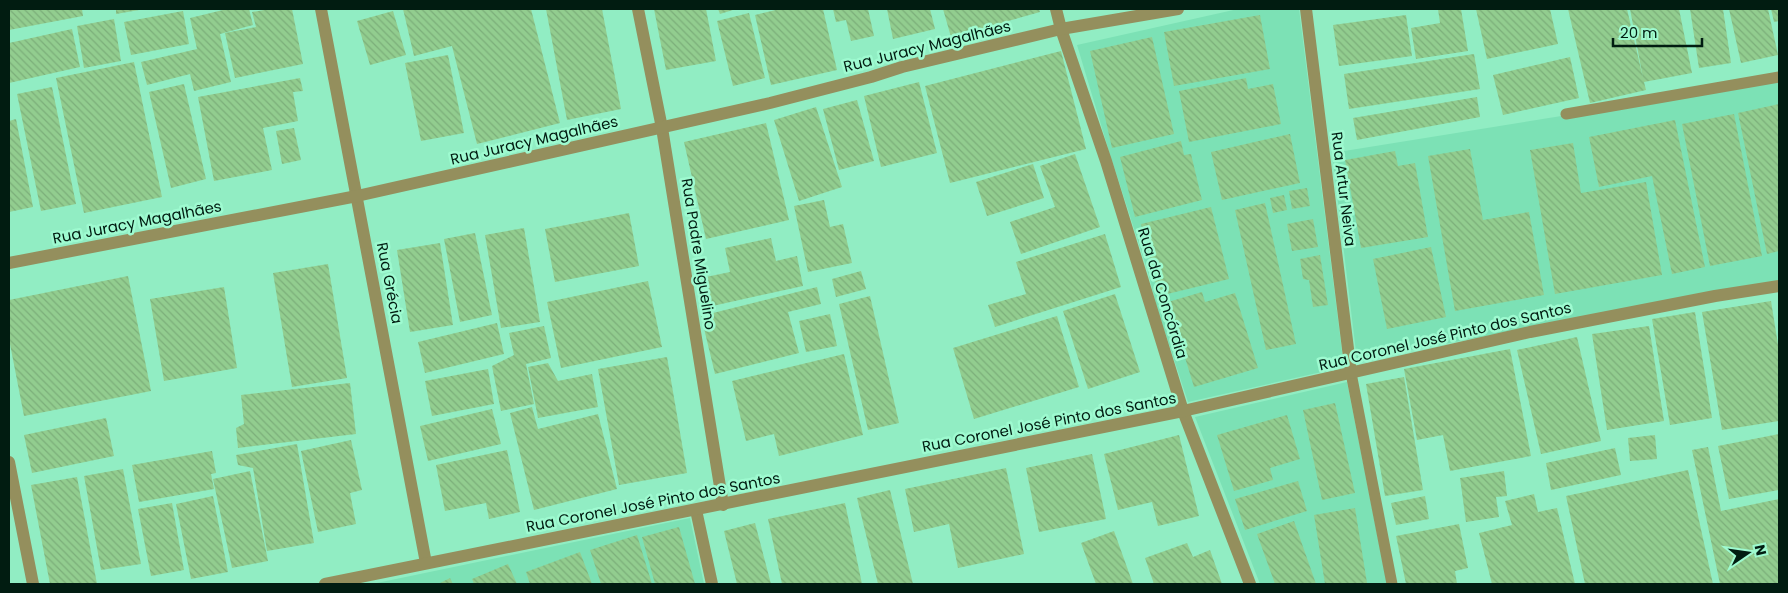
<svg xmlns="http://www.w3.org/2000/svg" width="1788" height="593" font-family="Poppins,sans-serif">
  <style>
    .built { fill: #7ce1b5 }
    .building { fill: url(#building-back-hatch) }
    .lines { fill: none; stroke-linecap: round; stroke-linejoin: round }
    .service { stroke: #948f5d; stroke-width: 11 }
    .minor { stroke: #948f5d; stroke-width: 12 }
    .tertiary { stroke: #948f5d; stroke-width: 12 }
    .labels { text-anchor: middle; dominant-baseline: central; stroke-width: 5; stroke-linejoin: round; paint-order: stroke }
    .street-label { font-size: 15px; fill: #011c11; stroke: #9efad0 }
  </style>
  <defs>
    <pattern id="building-back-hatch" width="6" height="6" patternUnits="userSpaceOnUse" patternTransform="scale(1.25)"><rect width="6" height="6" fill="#92cd8f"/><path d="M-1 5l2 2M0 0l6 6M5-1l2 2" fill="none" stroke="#7caf7a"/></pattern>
  </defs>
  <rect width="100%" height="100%" fill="#91edc3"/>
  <!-- built -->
  <path class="built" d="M1238 9H1299L1344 367 1188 402 1157 308 1148 272 1108 148 1077 45Z
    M1779 81V282L1357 360 1332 153Z
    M1347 382 1387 584H1260L1195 417Z
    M690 518 704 584H372Z"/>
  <!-- building -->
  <path class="building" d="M9 9H82L83 16 9 30Z
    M116 9H139V10L116 14Z
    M227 9H249L253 25 220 34 231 82 194 91 190 74 147 85 141 62 197 49 190 18Z
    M270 9H292L303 64 235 78 225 33 256 27 252 12Z
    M403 9H497V10L504 9H531L560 123 477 144 452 46 414 56Z
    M546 9H602L621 109 567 120Z
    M654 9H706L716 61 666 70Z
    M718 9H736L720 14Z
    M780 9H823L837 70 771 85 755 15Z
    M833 9H868L874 36 851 41 846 20 836 22Z
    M887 9H930L935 29 893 39Z
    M943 9H1039L1040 12 951 37Z
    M1438 9H1461L1468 51 1416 59 1411 28 1440 23Z
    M1476 9H1550L1558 44 1487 59Z
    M1568 9H1627L1643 78 1630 9H1679L1692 73 1644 82 1646 90 1590 103Z
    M1690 9H1723L1731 63 1699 68Z
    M1729 9H1768L1778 55 1741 63Z
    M1771 9H1779V21L1774 22Z
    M183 11 189 44 131 55 124 22Z
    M393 11 406 55 370 65 357 21Z
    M749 13 765 78 733 86 717 21Z
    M1260 15 1270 69 1174 86 1164 32Z
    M1406 15 1412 56 1339 66 1333 25Z
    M114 19 121 61 84 68 77 26Z
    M72 29 80 67 9 83V43Z
    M1152 37 1174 134 1112 148 1090 51Z
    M1061 51 1086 149 950 183 925 86Z
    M1474 54 1480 89 1349 109 1344 74Z
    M448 55 464 133 421 141 405 63Z
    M1570 57 1579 98 1503 115 1493 75Z
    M134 62 162 197 84 213 56 78Z
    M300 78 303 91 293 92 298 121 263 128 272 170 214 181 198 97Z
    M1246 78 1248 89 1273 84 1281 124 1189 142 1179 91Z
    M919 82 937 153 881 167 864 96Z
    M184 84 206 179 171 188 149 92Z
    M52 87 76 204 41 211 17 94Z
    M1477 97 1480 117 1357 140 1353 118Z
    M857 100 874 161 839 170 823 109Z
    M1779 104V251L1767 254 1738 113Z
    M816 107 842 187 799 201 774 120Z
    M1734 114 1762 256 1710 266 1682 124Z
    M16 119 33 207 9 212V121Z
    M1675 120 1705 267 1672 274 1652 176 1599 187 1589 137Z
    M766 123 789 220 706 239 684 142Z
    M294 128 301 160 282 164 276 131Z
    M1290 134 1300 183 1222 200 1211 152Z
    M1181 141 1184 155 1191 154 1202 200 1135 217 1120 157Z
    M1573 143 1581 193 1646 182 1662 275 1555 294 1530 150Z
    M1470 149 1483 220 1529 212 1544 295 1455 311 1428 156Z
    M1395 151 1398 166 1415 163 1428 237 1361 248 1345 160Z
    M1075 154 1100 227 1021 254 1010 222 1055 207 1040 166Z
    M1033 164 1044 198 987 216 976 182Z
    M1307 188 1310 206 1292 209 1289 191Z
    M1284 195 1287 210 1273 213 1270 198Z
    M824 200 830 227 843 224 852 263 808 272 794 206Z
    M1265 203 1296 344 1266 350 1235 210Z
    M1211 207 1229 279 1159 296 1141 224Z
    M629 213 639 266 555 282 545 229Z
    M1313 219 1318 247 1292 251 1287 224Z
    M524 228 540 322 501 328 485 235Z
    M475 233 492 315 460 322 444 239Z
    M1105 234 1121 287 995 327 988 305 1026 294 1016 262Z
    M771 238 776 261 797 256 803 286 708 307 701 278 730 272 725 248Z
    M440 243 453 325 410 332 397 250Z
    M1431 247 1446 317 1387 329 1373 259Z
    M1320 255 1328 305 1313 307 1309 280 1303 279 1300 259Z
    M328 264 347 378 292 387 273 273Z
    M861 271 866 289 836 297 832 279Z
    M128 276 151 391 24 416 9 339V300Z
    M648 281 662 347 561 368 547 302Z
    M224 287 237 368 164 381 150 299Z
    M817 287 821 304 788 312 799 353 715 374 701 316Z
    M1202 292 1205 302 1235 293 1258 368 1194 387 1168 302Z
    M1115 294 1140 372 1088 389 1063 311Z
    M870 296 899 423 868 430 839 304Z
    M1771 301 1779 351V421L1722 430 1702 312Z
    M1695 312 1712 418 1670 425 1652 319Z
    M830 314 837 346 806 352 799 321Z
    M1057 316 1079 387 974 419 953 348Z
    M497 323 504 354 425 373 418 342Z
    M544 326 551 358 526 364 534 404 501 411 492 366 514 355 509 333Z
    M1649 326 1664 421 1607 430 1592 334Z
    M1577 337 1601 441 1541 454 1517 350Z
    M1510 349 1531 456 1450 471 1443 435 1417 440 1404 369Z
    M844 354 863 435 779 456 774 434 746 441 732 381Z
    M667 357 687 473 619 485 598 369Z
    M548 363 558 381 592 374 598 407 538 418 528 367Z
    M488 369 494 404 432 416 425 381Z
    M1404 377 1423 490 1385 496 1366 384Z
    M350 383 356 434 238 448 236 428 244 424 241 395Z
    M1335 403 1355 493 1322 500 1303 410Z
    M532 407 538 429 598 414 617 489 534 510 510 413Z
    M492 409 501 444 428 461 420 426Z
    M1287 415 1300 459 1270 468 1273 480 1234 491 1217 435Z
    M106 418 114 456 32 473 24 435Z
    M1779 434V490L1729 499 1718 446Z
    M1179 435 1199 516 1158 526 1152 502 1118 510 1104 454Z
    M1655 435 1657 459 1630 461 1628 438Z
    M351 440 362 490 350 493 356 524 318 532 301 451Z
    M297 444 314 543 267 551 253 468 238 465 236 455Z
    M1708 447 1721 511 1779 499V584H1720L1692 450Z
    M1615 448 1621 475 1551 490 1546 463Z
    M507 450 520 512 489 519 486 503 445 511 436 465Z
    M212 451 216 473 211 474 214 489 139 502 132 465Z
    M1092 454 1106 519 1039 532 1026 468Z
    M1006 468 1024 554 958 568 949 524 914 532 905 489Z
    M123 469 141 564 101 570 84 476Z
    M1688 470 1713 584H1585L1566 496Z
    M250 471 268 561 232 568 213 479Z
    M1504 471 1507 496 1496 497 1499 517 1466 522 1460 478Z
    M77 477 97 584H50L31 485Z
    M1298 481 1307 511 1245 530 1235 499Z
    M890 490 913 584H878L857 498Z
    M1534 494 1538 512 1557 508 1575 584H1492L1479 533 1512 525 1505 501Z
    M213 496 228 572 191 579 176 504Z
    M1425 496 1429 519 1396 525 1391 503Z
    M172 503 184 570 151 576 138 509Z
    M845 503 862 584H782L768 519Z
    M1355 508 1367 583 1325 584 1314 515Z
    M1294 521 1316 584H1275L1257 534Z
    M755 523 771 584H737L724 531Z
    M1459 524 1468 568 1455 571 1457 584H1406L1396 536Z
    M679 527 695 584H655L642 537Z
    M1114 531 1133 584H1096L1081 543Z
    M637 535 652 584H601L590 550Z
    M1187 543 1193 557 1210 550 1222 584H1154L1145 558Z
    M580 552 592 584H530L526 572Z
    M508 564 517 584H474L472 579Z
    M450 578 453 584H438Z"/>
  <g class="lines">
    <!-- service -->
    <path class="service" d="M1566 114 1779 77
      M1351 373 1392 584"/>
    <!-- minor -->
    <path class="minor" d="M321 9 426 563
      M638 9 662 128 723 505
      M1056 9 1061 29 1106 161 1183 411 1250 584
      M1306 9 1351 373
      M696 510 712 584"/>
    <!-- tertiary -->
    <path class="tertiary" d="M9 263 357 196 770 103 871 77 902 67 1061 29 1178 9
      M9 462 33 584
      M325 584 1183 411 1530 332 1715 296 1779 286"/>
  </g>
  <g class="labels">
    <!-- street labels -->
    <g class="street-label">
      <text transform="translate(927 46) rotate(-14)">Rua Juracy Magalhães</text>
      <text transform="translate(534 140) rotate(-13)">Rua Juracy Magalhães</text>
      <text transform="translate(1344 189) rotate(83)">Rua Artur Neiva</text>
      <text transform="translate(137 222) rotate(-11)">Rua Juracy Magalhães</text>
      <text transform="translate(699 254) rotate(81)">Rua Padre Miguelino</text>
      <text transform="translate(390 283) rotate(79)">Rua Grécia</text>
      <text transform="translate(1163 293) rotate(73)">Rua da Concórdia</text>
      <text transform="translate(1445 336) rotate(-13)">Rua Coronel José Pinto dos Santos</text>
      <text transform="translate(1049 422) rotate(-11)">Rua Coronel José Pinto dos Santos</text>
      <text transform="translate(653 502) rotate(-11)">Rua Coronel José Pinto dos Santos</text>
    </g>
  </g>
  <!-- border -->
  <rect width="1788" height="593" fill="none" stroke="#011c11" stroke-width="20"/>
  <!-- north arrow -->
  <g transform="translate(1748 553) rotate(77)" stroke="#9efad0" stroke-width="4" paint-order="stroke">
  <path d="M0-4L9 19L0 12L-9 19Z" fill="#011c11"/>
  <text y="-8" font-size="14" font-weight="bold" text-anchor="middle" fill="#011c11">N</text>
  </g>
  <!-- scale -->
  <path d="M1613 38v8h89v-8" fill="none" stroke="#011c11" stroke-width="2.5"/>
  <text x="1620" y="38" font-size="15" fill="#011c11" stroke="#9efad0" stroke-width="4" paint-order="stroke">20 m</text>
</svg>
